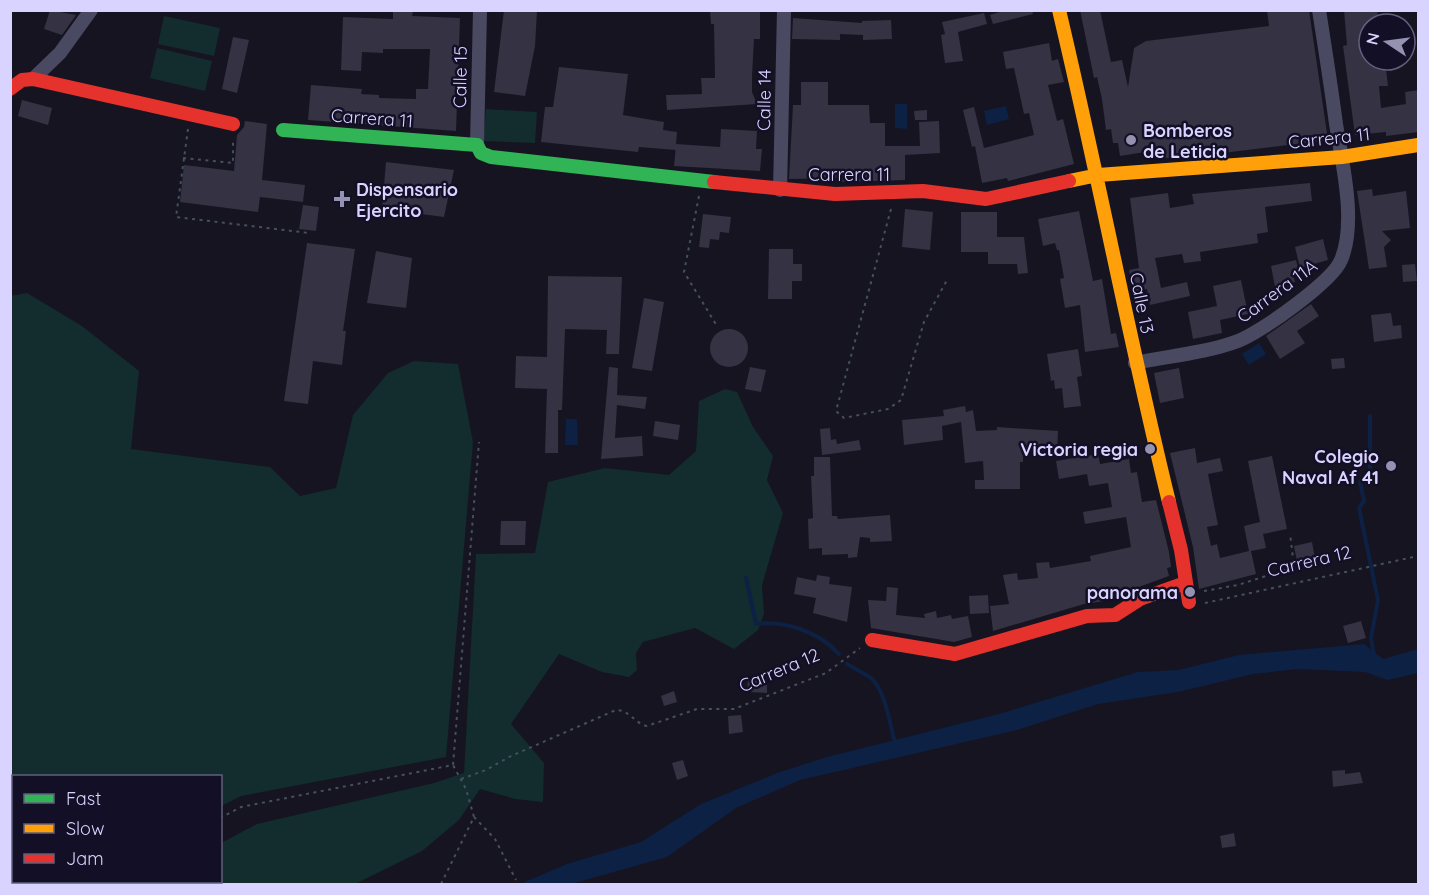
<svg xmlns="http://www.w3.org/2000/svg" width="1429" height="895" font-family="Quicksand,sans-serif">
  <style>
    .green { fill: #132c2d }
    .water { fill: #0d2144 }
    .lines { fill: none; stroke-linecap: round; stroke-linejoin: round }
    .stream { stroke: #0d2144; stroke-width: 4 }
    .building { fill: #343243 }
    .path { stroke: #44505f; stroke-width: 2; stroke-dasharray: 3 4.5; stroke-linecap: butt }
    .street { stroke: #4a4962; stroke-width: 14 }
    .fast { stroke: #30b455; stroke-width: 14 }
    .slow { stroke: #ff9f0a; stroke-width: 14 }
    .jam { stroke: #e5322d; stroke-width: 14 }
    .poi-dot { fill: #9591b1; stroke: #130f26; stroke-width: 2 }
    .labels { text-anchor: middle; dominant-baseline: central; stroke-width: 5; stroke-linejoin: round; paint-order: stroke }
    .street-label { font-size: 18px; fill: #d9d4ff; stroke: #130f26 }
    .poi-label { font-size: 18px; font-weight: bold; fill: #d9d4ff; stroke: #130f26; text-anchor: end }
  </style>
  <rect width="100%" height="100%" fill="#161421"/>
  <!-- green -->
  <path class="green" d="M164 16 220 28 214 56 158 44Z
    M157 48 212 61 205 91 150 78Z
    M486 109 537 112 535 143 483 141Z
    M27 293 82 326 139 371 131 449 270 467 300 496 336 488 353 415 388 373 414 361 458 364 473 442 446 757 241 796 221 806 220 776H14V882H70L64 884H11L10 296Z
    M725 389 737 392 753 427 773 456 767 480 783 513 762 585 764 614 758 630 734 649 695 628 643 642 636 653 637 670 629 677 602 672 559 654 511 724 544 763 543 802 515 799 480 789 459 820 422 851 355 884H139L144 882H220L221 843 257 824 434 783 464 773 476 554 535 553 548 482 605 468 669 475 696 451 699 401Z"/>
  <!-- water -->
  <path class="water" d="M895 104H907V129L895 128Z
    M1006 106 1009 119 987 125 984 111Z
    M1259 343 1266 354 1249 365 1242 354Z
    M566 419H577L578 445H565Z
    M1364 644 1383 659 1418 649V673L1388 680 1365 672 1298 669 1253 674 1178 692 1098 704 1017 730 800 780 736 808 667 857 571 884H520L567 864 641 842 701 804 780 772 827 757 999 714 1138 672 1178 670 1239 655Z"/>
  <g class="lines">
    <!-- stream -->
    <path class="stream" d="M1370 416V472L1360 482 1364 501 1359 508 1378 600 1371 638 1374 655
      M746 578 756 624C785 620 819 632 839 654
      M847 664C854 668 861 672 868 676 885 685 890 726 895 743"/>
  </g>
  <!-- building -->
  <path class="building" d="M50 10 76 15 62 35 44 29Z
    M393 10 413 11 412 16 460 18 456 131 308 120 311 85 362 89 361 94 379 95V98L416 99V89H428L430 49H383V53L362 52 361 71 341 70 343 17 393 19Z
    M504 10 537 11 535 46 525 96 494 92Z
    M760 10V39H754L752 76V92L757 104 667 110 666 95 702 94 701 78H715L714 24H711L710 11Z
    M1006 10H1032L1033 14 993 24 990 15Z
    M1080 10H1100L1111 62 1122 60 1128 87 1134 48 1146 41 1269 26 1267 10H1309L1328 140 1198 156 1165 158 1164 149 1120 156 1118 143H1113L1111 129 1106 130 1102 99 1097 77 1094 78Z
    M1344 10H1377L1379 23 1365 24 1369 60H1377L1378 69H1386L1388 86H1379L1381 108 1406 104 1405 92 1419 90V132L1386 136V132L1355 135 1343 46 1347 45Z
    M984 13 987 24 958 32 963 61 945 63 941 35 945 34 942 22Z
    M793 18 862 23V21L891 20 892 39 863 40V35L840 34V40L792 39Z
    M233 37 249 40 237 93 222 89Z
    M1049 43 1052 61 1058 59 1064 82 1048 85 1057 121 1063 119 1074 164 1008 181 1007 178 982 183 975 146 972 147 963 110 974 107 984 148 1034 135 1029 113 1024 114 1014 68 1006 69 1003 52Z
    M559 67 628 74 623 115 664 122 663 130 677 132 676 144 720 147 721 129 757 131 756 149H762L760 171 674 166 676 145V150L639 147 638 152 541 142 545 107H553Z
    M801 82H828V105H869L870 123H885V146H920L919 122 939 121 940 153 905 155V180L841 182V178L789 179 793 105H801Z
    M22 100 52 108 48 125 18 116Z
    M927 110V120H915L914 111Z
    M245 121 267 124 262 180 305 185 303 202 260 197 258 212 180 202 184 165 234 171 237 135 244 127Z
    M386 162 454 170 444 217 382 209Z
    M1310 183 1312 201 1265 207 1268 232 1257 234 1258 243 1200 252 1201 261 1184 263 1182 254 1155 258 1161 288 1187 282 1190 296 1150 305 1147 289 1133 292 1129 270 1139 268 1130 198 1168 193 1170 208 1194 204 1192 194Z
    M1372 189 1373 196 1406 191 1410 228 1382 231 1391 240 1384 247 1387 267 1369 269 1357 191Z
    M303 205 319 207 316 231 299 229Z
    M905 209 933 212 930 250 902 247Z
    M1079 211 1093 281 1102 279 1111 334 1116 333 1119 347 1085 352 1080 305 1065 308 1060 279 1064 278 1059 250H1057L1055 243 1043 246 1038 219Z
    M961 212H997V237H1024L1028 273 1018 274 1017 264H988V252H961Z
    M703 214 731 217 729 233 720 232 719 240 710 239 709 248 699 247Z
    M1323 239 1328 260 1300 268 1295 247Z
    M307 243 355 249 343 331H346L342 365 313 361 308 404 284 401Z
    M769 249H793V264H802V281H792V299H768Z
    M376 251 412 258 406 308 367 303Z
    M1296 260 1299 272 1293 274 1295 282 1275 287 1271 266Z
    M1415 264 1417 281 1403 282 1402 265Z
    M548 276 622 277 619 354H606L607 330 565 329 562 410H558V453H545L547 389 515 388 516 356 547 357Z
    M1241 280 1248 314 1220 320 1222 333 1193 339 1188 312 1217 306 1213 286Z
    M644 298 664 302 652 371 632 368Z
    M1311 304 1319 316 1297 331 1305 343 1280 359 1266 336Z
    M1391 313 1393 326 1401 325 1402 338 1374 342 1371 315Z
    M710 348a19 19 0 1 1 38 0a19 19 0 1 1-38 0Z
    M1078 349 1082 376 1077 377 1081 406 1064 408 1062 388 1055 389 1054 380 1051 381 1047 354Z
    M1344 358 1345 368 1332 369 1331 359Z
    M609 367 618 368 617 395 647 397 645 409 617 405 615 438 642 436 643 456 601 459Z
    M750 367 766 370 761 392 745 389Z
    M1179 368 1184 398 1160 403 1154 373Z
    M965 406 966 412 973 410 976 431 997 430V427L1058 431 1057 452 1023 450V462H1020V489H975V480H984L983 461 965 463 961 422 942 426 943 440 904 445 902 420 944 416 943 410Z
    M655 421 680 425 678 440 653 436Z
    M830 428 831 440 836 439 837 444 859 440 861 450 822 455 820 429Z
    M1195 448 1197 463 1220 458 1223 471 1208 474 1218 525 1207 527 1211 546 1217 544 1220 558 1249 551 1244 526 1260 522 1248 461 1272 456 1287 529 1263 534 1266 548 1251 551 1256 574 1199 589 1193 547 1170 453Z
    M1098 454 1100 464 1129 459 1131 473 1137 472 1142 502 1156 500 1169 552 1171 567 1167 568 1169 576 1136 588 1118 599 1084 604 993 631 990 606 1009 604 1003 575 1017 573 1018 580 1038 578 1036 563 1049 562 1050 568 1091 561 1090 556 1131 547 1126 517 1085 524 1083 512 1112 507 1108 483 1089 486 1087 474 1059 479 1056 461Z
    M814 457H830L832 516H837L838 519 890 515 892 541 870 542V538L860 537 857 557 848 558V554L822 555V548L809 549 808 519 813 518 811 476H814Z
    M501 521H526L525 545H500Z
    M1312 542 1316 563 1298 566 1294 546Z
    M817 575 830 577 829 584 852 587 847 622 813 613 816 598 794 594 797 577 816 581Z
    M887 587 898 588 896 615 925 618 924 614 936 611 937 618 951 615 952 619 968 616 972 637 954 642 871 628 868 600 886 601Z
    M988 595 989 613 970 614 969 596Z
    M1361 621 1366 638 1348 643 1343 626Z
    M748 679H767V693L747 692Z
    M674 691 677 702 664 706 661 696Z
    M741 715 743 732 729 734 728 716Z
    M683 760 688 776 677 780 672 763Z
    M1345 770V774L1360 772 1363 783 1333 787 1332 771Z
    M1234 833 1236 846 1222 848 1220 836Z"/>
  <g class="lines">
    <!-- path -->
    <path class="path" d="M188 129 176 217 309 233
      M183 158 233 163V139
      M699 196 684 272 717 326
      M891 209 836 411 844 418 888 409 901 400 924 322 947 280
      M1204 591 1238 585 1294 567 1290 533
      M1205 603 1418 556
      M461 779 486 770 511 756 616 710C630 710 635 724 647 726L697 709H734L826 673 860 648
      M474 817 495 839 516 880
      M220 818 241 807 453 765 479 442
      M98 884 103 882
      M441 884 474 817 466 789 453 765"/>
    <!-- street -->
    <path class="street" d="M33 79 60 53 91 10
      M477 145 480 10
      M780 190 784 10
      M1135 363C1169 356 1206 353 1238 341 1260 333 1333 281 1341 260 1357 223 1342 162 1336 124 1331 86 1325 48 1319 10"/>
    <!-- fast -->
    <path class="fast" d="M283 130 477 145 481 153 491 157 714 182"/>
    <!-- slow -->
    <path class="slow" d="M1059 10C1098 174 1129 339 1169 502
      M1069 181 1098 175 1342 157 1418 145"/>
    <!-- jam -->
    <path class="jam" d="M10 89 22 80 33 79 233 124
      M714 182 835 194 923 191 986 199 1069 181
      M1169 502 1181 550 1189 602
      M872 640 955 654 1087 616 1115 615 1140 599 1185 583"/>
  </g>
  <!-- markers -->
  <g class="poi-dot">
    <circle cx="1131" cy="140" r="6"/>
    <path d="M339 190h6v6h6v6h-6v6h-6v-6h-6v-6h6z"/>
    <circle cx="1150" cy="449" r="6"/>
    <circle cx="1391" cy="466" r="6"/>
    <circle cx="1190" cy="592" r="6"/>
  </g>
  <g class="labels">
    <!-- street labels -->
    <g class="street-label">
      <text transform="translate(460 77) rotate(-89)">Calle 15</text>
      <text transform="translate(764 100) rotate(-89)">Calle 14</text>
      <text transform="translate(372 118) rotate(4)">Carrera 11</text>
      <text transform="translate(1329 138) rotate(-6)">Carrera 11</text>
      <text x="849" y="174">Carrera 11</text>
      <text transform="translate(1277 291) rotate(-36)">Carrera 11A</text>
      <text transform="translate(1142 303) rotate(79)">Calle 13</text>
      <text transform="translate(1309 561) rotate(-13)">Carrera 12</text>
      <text transform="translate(779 670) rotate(-23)">Carrera 12</text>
    </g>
    <!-- poi labels -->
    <g class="poi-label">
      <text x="1143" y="130" text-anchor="start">Bomberos<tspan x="1143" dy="21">de Leticia</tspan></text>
      <text x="356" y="189" text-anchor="start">Dispensario<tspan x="356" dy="21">Ejercito</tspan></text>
      <text x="1138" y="449">Victoria regia</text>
      <text x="1379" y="456">Colegio<tspan x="1379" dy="21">Naval Af 41</tspan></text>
      <text x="1178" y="592">panorama</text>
    </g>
  </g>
  <!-- border -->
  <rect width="1429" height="895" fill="none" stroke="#d9d4ff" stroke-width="24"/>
  <!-- legend -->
  <rect x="12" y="775" width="210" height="108" fill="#130f26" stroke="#625e7d" stroke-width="1.5"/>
  <rect x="24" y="794" width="30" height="9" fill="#30b455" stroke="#625e7d" stroke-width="1.5"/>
  <text x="66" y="805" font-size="18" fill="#d9d4ff">Fast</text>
  <rect x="24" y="824" width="30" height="9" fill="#ff9f0a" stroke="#625e7d" stroke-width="1.5"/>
  <text x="66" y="835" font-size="18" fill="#d9d4ff">Slow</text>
  <rect x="24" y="854" width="30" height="9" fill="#e5322d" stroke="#625e7d" stroke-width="1.5"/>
  <text x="66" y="865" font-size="18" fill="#d9d4ff">Jam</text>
  <!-- north arrow -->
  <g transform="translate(1387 42) rotate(283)"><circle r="28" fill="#130f26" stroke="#625e7d" stroke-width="1.5"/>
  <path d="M0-4.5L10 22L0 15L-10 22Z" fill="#9591b1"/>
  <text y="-9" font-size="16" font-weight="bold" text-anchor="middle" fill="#d9d4ff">N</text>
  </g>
</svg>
